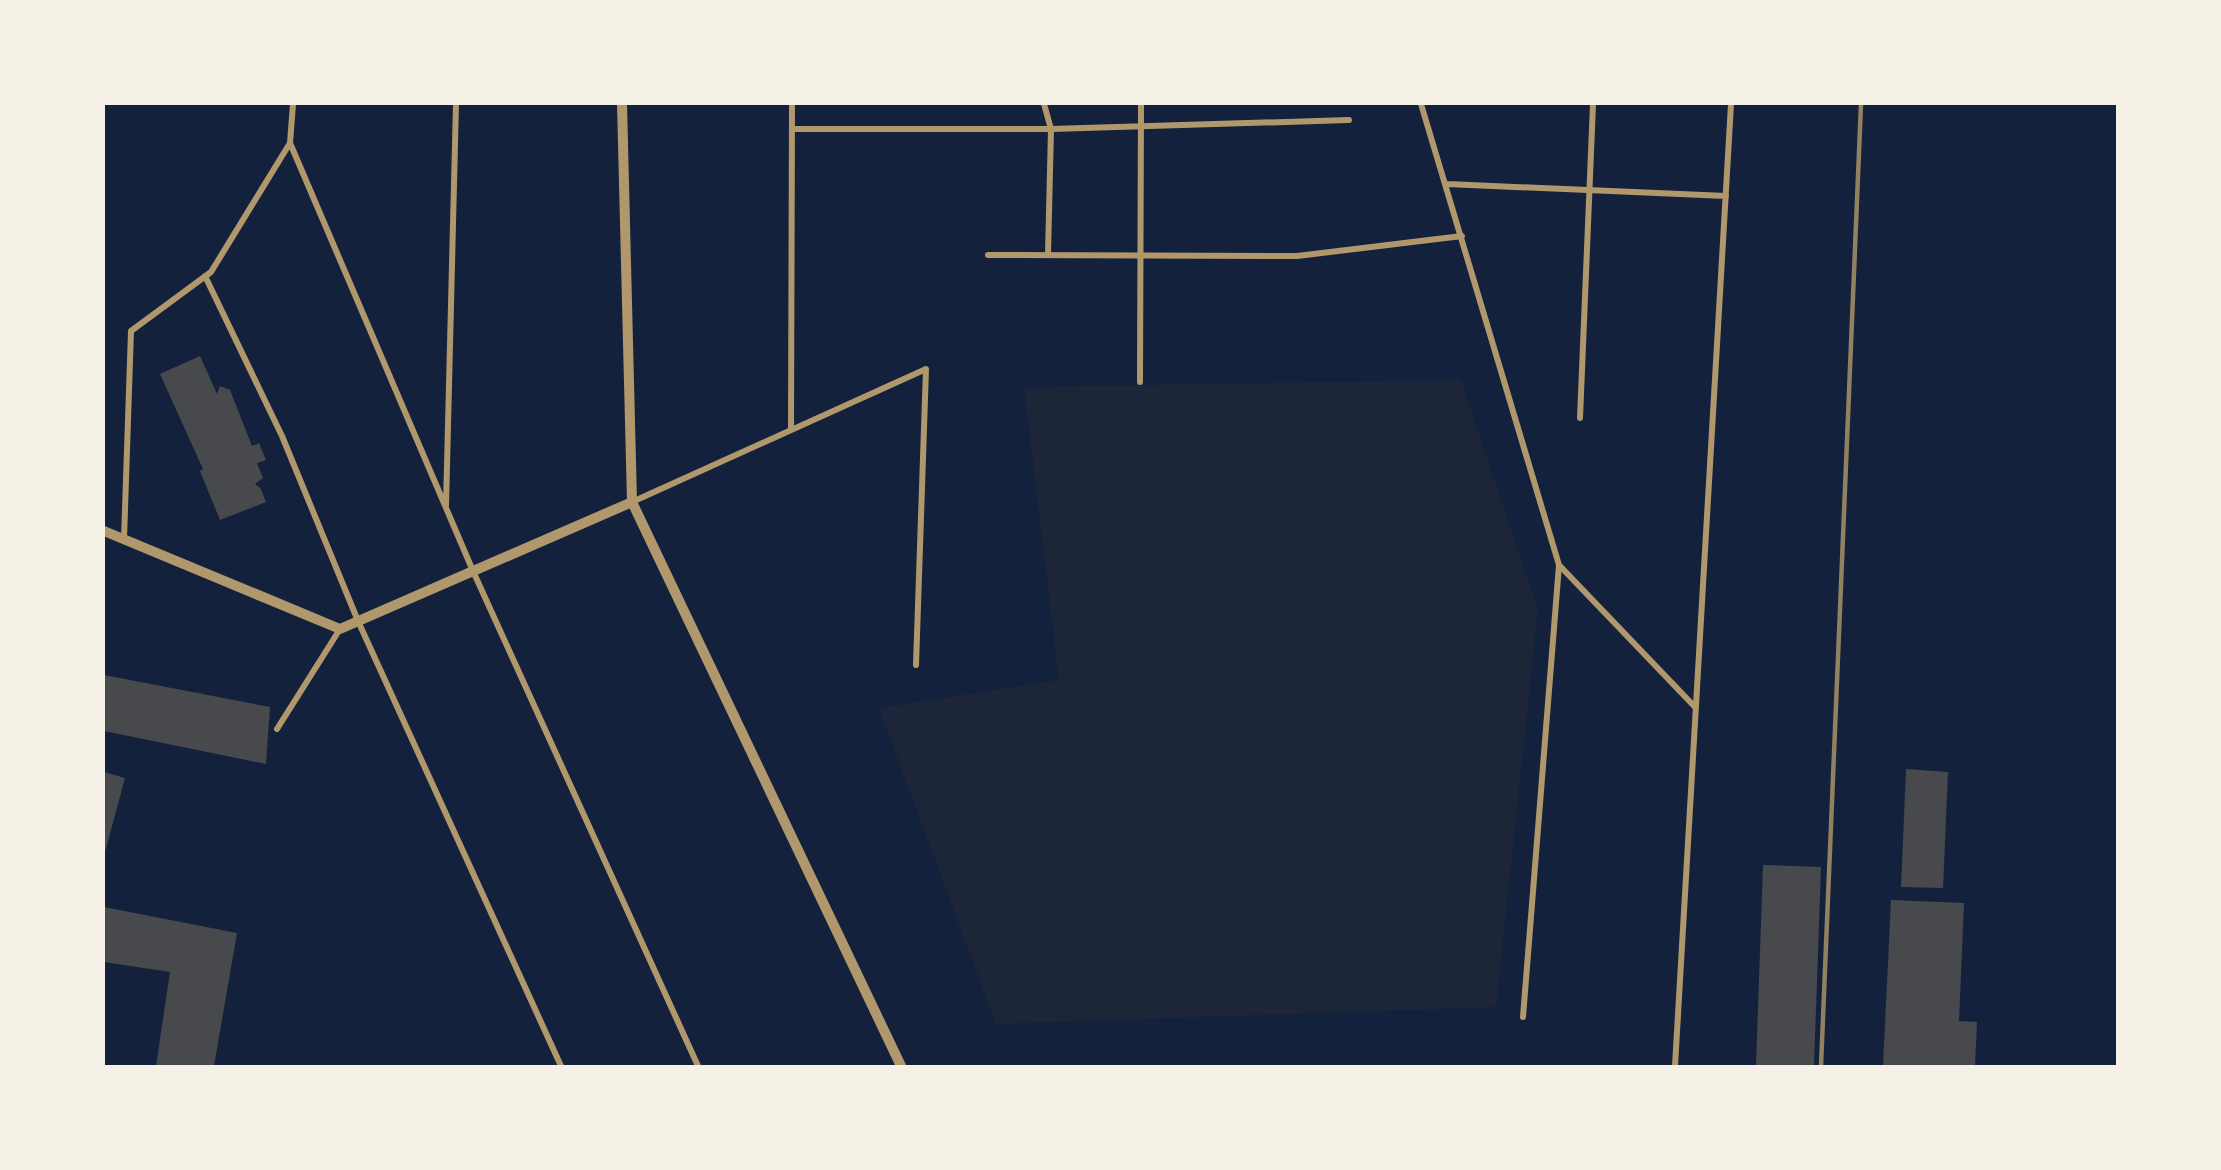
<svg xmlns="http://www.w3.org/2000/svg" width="2221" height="1170" font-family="'PT Sans',sans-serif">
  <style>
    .green { fill: #1d2539 }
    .building { fill: #48494c }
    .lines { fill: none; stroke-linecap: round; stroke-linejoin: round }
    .minor { stroke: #b1986c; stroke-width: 6 }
    .tertiary { stroke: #b1986c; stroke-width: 10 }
    .rail { stroke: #918062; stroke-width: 4.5 }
  </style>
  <rect width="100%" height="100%" fill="#14213d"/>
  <!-- green -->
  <path class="green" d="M1461 380 1538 610 1496 1007 996 1024 879 708 1059 680 1024 387Z"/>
  <!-- building -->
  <path class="building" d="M200 356 217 394 220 386 230 390 252 446 259 443 266 460 257 463 263 478 255 484 261 489 266 502 220 520 200 471 203 469 160 374Z
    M104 675 270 707 266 764 104 731Z
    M1906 769 1948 772 1943 888 1901 887Z
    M104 772 125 778 104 856Z
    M1763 865 1821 867 1814 1066H1756Z
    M1891 900 1964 903 1959 1021 1977 1022 1975 1066H1883Z
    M104 907 237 933 214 1066H156L170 972 104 962Z"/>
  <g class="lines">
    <!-- minor -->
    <path class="minor" d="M293 104 290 143 473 571 698 1066
      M1044 104 1051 129 1048 254
      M1421 104 1559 565 1695 707
      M792 129H1051L1349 120
      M1447 184 1726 196
      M988 255 1297 256 1462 236
      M205 276 282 436 358 621 561 1066
      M1140 382 1141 104
      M1580 418 1593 104
      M791 430 792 104
      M632 502 926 369 916 665
      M446 505 456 104
      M124 539 131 331 211 272 290 143
      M277 729 340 629
      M1523 1017 1559 565
      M1675 1066 1731 104"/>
    <!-- tertiary -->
    <path class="tertiary" d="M622 104 632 502 901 1066
      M104 531 340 629 632 502"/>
    <!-- rail -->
    <path class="rail" d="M1821 1066 1861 104"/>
  </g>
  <!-- border -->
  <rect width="2221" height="1170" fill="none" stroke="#f6f1e7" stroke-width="210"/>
</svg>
